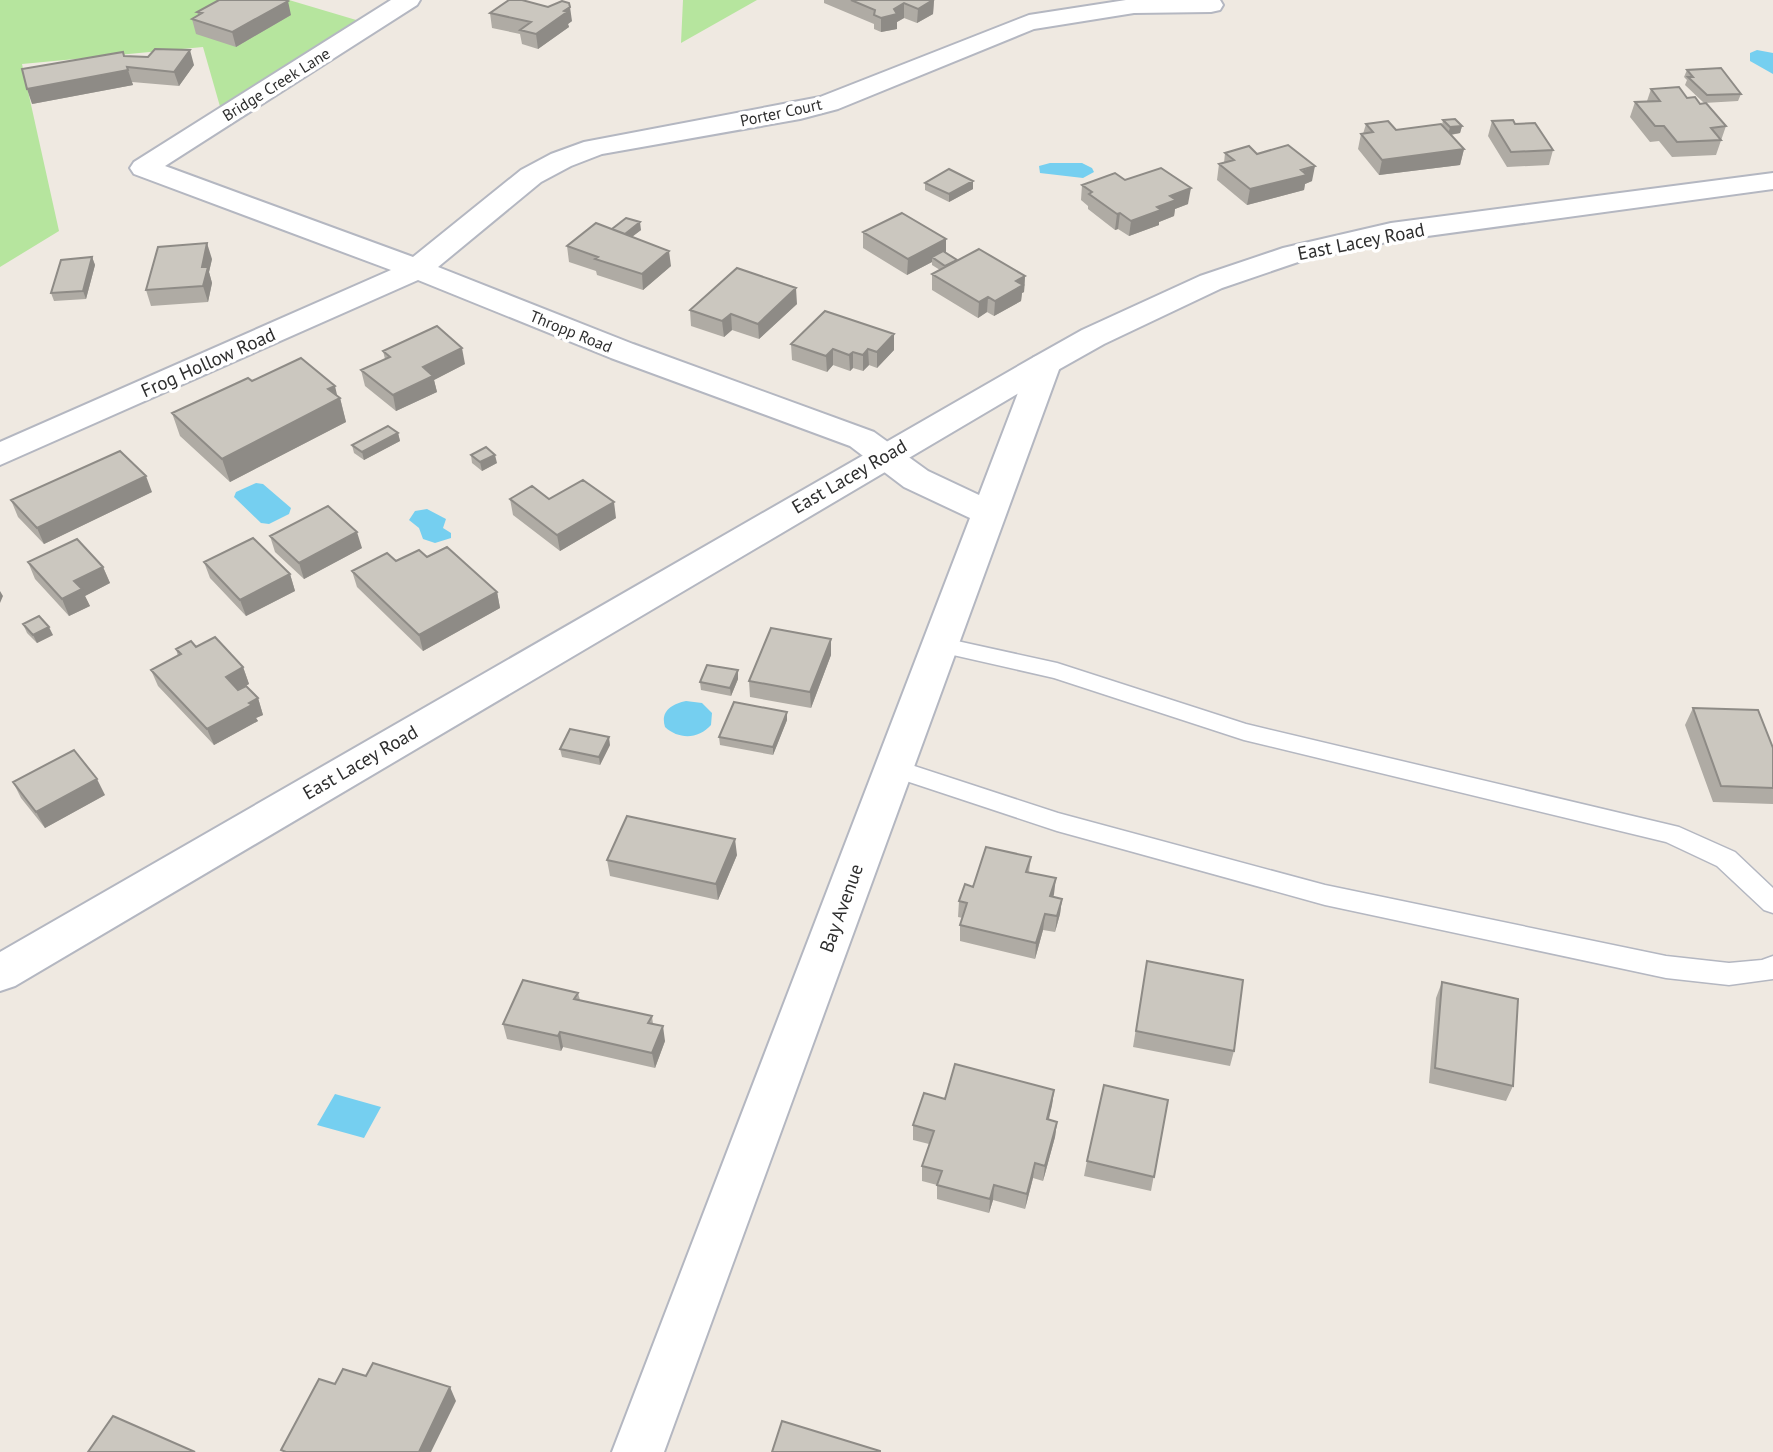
<svg xmlns="http://www.w3.org/2000/svg" width="1773" height="1452" font-family="'PT Sans',sans-serif">
  <style>
    .green { fill: #b6e59e }
    .water { fill: #75cff0 }
    .lines { fill: none; stroke-linecap: round; stroke-linejoin: round }
    .lane-casing { stroke: #b4b7c1; stroke-width: 3 }
    .street-casing { stroke: #b4b7c1; stroke-width: 4 }
    .secondary-casing { stroke: #b4b7c1; stroke-width: 4 }
    .lane { fill: #fff; fill-rule: evenodd }
    .street { fill: #fff; fill-rule: evenodd }
    .secondary { fill: #fff; fill-rule: evenodd }
    .wall { fill: #afaba4 }
    .shaded-wall { fill: #8e8b86 }
    .building { fill: #cbc7bf; stroke: #8e8b86; stroke-width: 2 }
    .labels { text-anchor: middle; dominant-baseline: central; stroke-width: 7; stroke-linejoin: round; paint-order: stroke }
    .far-street-label { font-size: 16px; fill: #2e2e2e; stroke: #fff }
    .street-label { font-size: 19px; fill: #2e2e2e; stroke: #fff }
  </style>
  <rect width="100%" height="100%" fill="#efe9e1"/>
  <!-- green -->
  <path class="green" d="M0 0H289L373 25 223 117 203 47 22 64 59 231 0 267Z
    M683 0H757L681 43Z"/>
  <!-- water -->
  <path class="water" d="M1757 50 1773 53V74L1750 61V53Z
    M1050 163H1082L1092 168 1094 172 1083 178 1040 173 1039 166Z
    M256 483 263 484 291 508 289 514 269 524 261 523 234 497 236 492Z
    M427 509 446 519 443 528 451 533V538L435 543 423 539 419 528 409 520 415 511Z
    M686 701 702 703 712 713 711 725C699 739 679 740 665 727 660 711 672 704 686 701Z
    M335 1094 381 1107 364 1138 317 1125Z"/>
  <g class="lines">
    <defs>
      <path id="lane" d="M939 637 1057 663 1246 724 1679 827 1735 852 1773 888V913L1764 910 1717 866 1666 842 1244 740 1054 678 931 650 928 645 931 640Z
        M893 759 1058 813 1325 885 1666 956 1729 963 1762 960 1773 956V979L1729 985 1666 978 1325 905 1057 831 885 774 881 768 885 762Z"/>
      <path id="street" d="M391 0H420L417 5 165 166 413 257 521 170 551 154 584 142 820 97 1029 15 1126 0H1220L1223 5 1220 10 1211 12 1134 13 1034 29 838 109 800 119 602 154 571 166 541 182 438 267 633 344 874 432 928 471 979 495 1029 364 1034 357 1045 355 1056 357 1061 364 664 1452H612L970 518 904 487 850 446 611 358 418 280 0 465V442L391 270 134 174 130 168 134 162Z"/>
      <path id="secondary" d="M1773 173V189L1391 241 1301 261 1222 288 1104 344 1056 371 15 986 0 991V952L1034 357 1082 330 1200 276 1283 248 1391 223Z"/>
    </defs>
    <!-- lane casing -->
    <use href="#lane" class="lane-casing"/>
    <!-- street casing -->
    <use href="#street" class="street-casing"/>
    <!-- secondary casing -->
    <use href="#secondary" class="secondary-casing"/>
    <!-- lane -->
    <use href="#lane" class="lane"/>
    <!-- street -->
    <use href="#street" class="street"/>
    <!-- secondary -->
    <use href="#secondary" class="secondary"/>
  </g>
  <!-- wall -->
  <path class="wall" d="M824 0H934L933 14 917 23 904 18 897 22V29L881 32 874 29V24L824 3Z
    M197 12 291 15 236 47 196 34 192 19 199 16Z
    M490 13 572 21 568 24 569 27 538 49 522 44 520 34 492 28Z
    M124 56 194 65 179 86 132 82 133 85 32 104Z
    M1687 70 1741 94 1738 101 1704 103 1685 85 1687 80 1684 77Z
    M1651 89 1687 98 1700 104 1726 126 1716 155 1672 157 1659 141 1650 142 1630 117 1635 102 1647 101Z
    M1443 120 1462 126 1460 133 1451 135 1464 149 1460 165 1379 175 1358 149 1361 134H1363L1366 124 1396 130 1442 125Z
    M1492 121 1515 124 1553 150 1549 165 1507 167 1488 136Z
    M1225 153 1257 154 1312 181 1305 184 1304 190 1247 205 1217 180 1219 164 1224 163Z
    M1125 180 1188 204 1175 209 1174 216 1159 222V225L1129 236 1118 229 1115 230 1088 209V206L1081 200 1082 185Z
    M973 181V189L949 202 925 190V183Z
    M612 229 641 230 632 237 671 266 643 290 597 275 596 271 569 262 567 246Z
    M863 232 946 239V253L957 260V261L1025 276 1024 292 1022 293 1021 301 994 316 987 312 978 318 932 290V274L940 270 932 265V262L907 275 863 248Z
    M92 257 95 265 86 299 54 301 51 293Z
    M212 259 209 272 212 283 208 302 151 306 146 290Z
    M797 304 759 339 732 330 724 337 691 326 690 310Z
    M894 334V350L877 368 869 365 863 371 853 368 850 371 833 365 827 372 792 360 791 344Z
    M383 351 465 364 434 380 437 392 396 411 365 386 361 370 385 359Z
    M252 381 337 396 340 398 346 422 230 482 180 436 172 413Z
    M398 433 400 441 364 460 354 453 352 445Z
    M471 455 497 463 482 471 472 463Z
    M152 492 44 544 18 517 11 500Z
    M510 499 616 518 560 551 513 515Z
    M270 536 362 548 304 579 275 552Z
    M427 557 497 592 500 608 423 651 357 587 352 571 396 561Z
    M28 562 103 567 110 583 85 596 90 606 69 616 35 579Z
    M204 562 290 574 295 591 246 616 210 578Z
    M23 624 53 635 37 643 27 633Z
    M831 639V655L811 708 750 697 749 681Z
    M196 647 243 667 249 684 238 690 258 698 263 715 256 718 258 721 214 745 158 686 151 670 178 656 176 649Z
    M738 670V679L731 696 701 690 700 682Z
    M1693 708 1773 748V804L1713 802 1685 725Z
    M787 720 773 755 720 745 719 737Z
    M610 745 600 765 562 757 560 749Z
    M13 782 105 795 45 828 21 798Z
    M737 855 718 900 610 876 607 860Z
    M1031 857 1029 872 1054 894 1053 897 1062 899 1060 914 1055 932 1043 930 1035 959 960 941V925L963 918 958 917 959 901 973 887Z
    M1147 961 1234 1051 1230 1066 1133 1047Z
    M1442 982 1513 1086 1506 1101 1429 1083 1436 998Z
    M578 993 580 1000 652 1016 653 1024 665 1041 655 1068 563 1047 561 1051 507 1039 503 1024Z
    M1054 1090 1052 1105 1049 1119 1057 1122 1055 1137 1043 1181 1033 1178 1025 1209 993 1200 989 1213 937 1199V1185L922 1181V1166L929 1144 913 1140V1125L945 1099Z
    M1168 1100 1151 1191 1084 1176 1087 1161Z"/>
  <!-- shaded-wall -->
  <path class="shaded-wall" d="M934 0 933 14 917 23 918 9Z
    M288 1 291 15 236 47 232 32Z
    M904 3V18L897 22V29L881 32V18Z
    M570 7 572 21 568 24 569 27 538 49 536 34Z
    M190 50 194 65 179 86 174 72Z
    M128 70 133 85 32 104 27 89Z
    M1462 126 1460 133 1448 135 1450 127Z
    M1464 149 1460 165 1379 175 1382 160Z
    M1315 166 1312 181 1305 184 1304 190 1247 205 1250 189Z
    M973 181V189L949 202V194Z
    M1191 188 1188 204 1175 209 1174 216 1159 222V225L1129 236 1131 221 1157 207 1170 196Z
    M1120 213 1118 229 1115 230 1117 214Z
    M640 222 641 230 625 242 624 235Z
    M946 239V255L932 257V262L907 275 908 259Z
    M207 243 212 259 209 272 212 283 208 302 203 286 202 267Z
    M669 251 671 266 643 290 642 274Z
    M92 257 95 265 86 299 83 291Z
    M1025 276 1024 292 1022 293 1021 301 994 316 995 301 1016 281Z
    M796 288 797 304 759 339 758 324Z
    M988 297 987 312 978 318 979 302Z
    M731 314 732 330 724 337 722 321Z
    M894 334V350L877 368V352Z
    M462 348 465 364 434 380 437 392 396 411 393 395 423 367Z
    M833 349V365L827 372 826 356Z
    M868 349 869 365 863 371V355Z
    M853 352V368L850 371 849 355Z
    M335 386 338 399 340 398 346 422 230 482 222 459 328 389Z
    M398 433 400 441 364 460 362 452Z
    M495 455 497 463 482 471 480 462Z
    M146 476 152 492 44 544 37 528Z
    M614 502 616 518 560 551 557 535Z
    M357 532 362 548 304 579 299 563Z
    M103 567 110 583 85 596 90 606 69 616 62 599 74 581Z
    M290 574 295 591 246 616 240 600Z
    M0 591 3 596 0 603Z
    M497 592 500 608 423 651 419 635Z
    M49 627 53 635 37 643 33 635Z
    M831 639V655L811 708 810 692Z
    M243 667 249 684 232 693 226 677Z
    M738 670V679L731 696 730 688Z
    M258 698 263 715 256 718 258 721 214 745 207 729Z
    M787 712V720L773 755V747Z
    M609 737 610 745 600 765 599 757Z
    M97 779 105 795 45 828 36 812Z
    M735 839 737 855 718 900 716 884Z
    M1056 878 1054 894 1048 912 1050 896Z
    M1062 899 1060 914 1055 932 1057 916Z
    M1045 914 1043 930 1035 959 1036 943Z
    M663 1026 665 1041 655 1068 652 1053Z
    M560 1032 563 1047 561 1051 558 1036Z
    M1054 1090 1052 1105 1045 1134 1047 1119Z
    M1057 1122 1055 1137 1043 1181 1045 1166Z
    M1035 1163 1033 1178 1025 1209 1027 1194Z
    M994 1185 993 1200 989 1213 990 1199Z
    M450 1387 456 1401 431 1452H419Z"/>
  <!-- building -->
  <path class="building" d="M219 0H286L288 1 232 32 192 19 202 13 197 12Z
    M509 0H522L548 7 562 1 569 3 570 7 564 11 567 12 536 34 520 30 531 22 490 13Z
    M851 0H933L918 9 904 3 894 9 897 14 881 18 874 15 875 10Z
    M155 49 190 50 174 72 127 67 128 70 27 89 22 69 123 52 124 56 148 57Z
    M1721 68 1741 94 1707 95 1688 77H1693L1687 70Z
    M1679 87 1687 98 1695 97 1700 104 1706 103 1726 126 1711 128 1721 140 1677 142 1664 126H1655L1635 102 1660 101 1651 89Z
    M1455 119 1462 126 1450 127 1443 120Z
    M1513 120 1515 124 1535 123 1553 150 1511 152 1492 121Z
    M1388 121 1396 130 1441 124 1464 149 1382 160 1361 134 1373 132 1366 124Z
    M1288 145 1315 166 1301 170 1307 175 1250 189 1219 164 1234 160 1225 153 1249 146 1257 154Z
    M1161 168 1191 188 1170 196 1176 200 1157 207 1161 210 1131 221 1120 213 1117 214 1089 194 1092 192 1082 185 1115 173 1125 180Z
    M949 169 973 181 949 194 925 183Z
    M902 213 946 239 908 259 863 232Z
    M626 218 640 222 625 234 612 229Z
    M596 223 669 251 642 274 595 259 598 257 567 246Z
    M207 243 202 267H208L203 286 146 290 158 247Z
    M979 249 1025 276 1016 281 1023 285 995 301 988 297 979 302 932 274Z
    M943 251 957 260 945 266 932 257Z
    M92 257 83 291 51 293 61 260Z
    M737 268 796 288 758 324 731 314 722 321 690 310Z
    M825 311 894 334 877 352 868 349 863 355 853 352 849 355 833 349 826 356 791 344Z
    M437 326 462 348 423 367 433 376 393 395 361 370 390 357 383 351Z
    M301 358 335 386 328 389 340 398 222 459 172 413 248 378 252 381Z
    M388 426 398 433 362 452 352 445Z
    M486 447 495 455 480 462 471 455Z
    M120 451 146 476 37 528 11 500Z
    M583 480 614 502 557 535 510 499 532 486 549 499Z
    M328 506 357 532 299 563 270 536Z
    M253 538 290 574 240 600 204 562Z
    M77 539 103 567 74 581 82 589 62 599 28 562Z
    M447 547 497 592 419 635 352 571 387 553 396 561 419 550 427 557Z
    M39 616 49 627 33 635 23 624Z
    M771 628 831 639 810 692 749 681Z
    M215 637 243 667 226 677 238 690 246 686 258 698 249 703 252 705 207 729 151 670 181 654 176 649 191 641 196 647Z
    M707 665 738 670 730 688 700 682Z
    M734 702 787 712 773 747 719 737Z
    M1693 708 1758 710 1773 748V788L1721 786Z
    M570 729 609 737 599 757 560 749Z
    M74 750 97 779 36 812 13 782Z
    M627 816 735 839 716 884 607 860Z
    M986 847 1031 857 1026 872 1056 878 1050 896 1062 899 1057 916 1045 914 1036 943 960 925 967 903 959 901 965 884 973 887Z
    M1147 961 1243 980 1234 1051 1136 1031Z
    M523 980 578 993 574 999 652 1016 648 1023 663 1026 652 1053 560 1032 558 1036 503 1024Z
    M1442 982 1518 999 1513 1086 1435 1068Z
    M955 1064 1054 1090 1047 1119 1057 1122 1045 1166 1035 1163 1027 1194 994 1185 990 1199 937 1185 942 1171 922 1166 934 1131 913 1125 924 1093 945 1099Z
    M1104 1085 1168 1100 1154 1177 1087 1161Z
    M373 1363 450 1387 419 1452H286L281 1450 319 1379 335 1384 343 1369 366 1376Z
    M113 1416 195 1452H88Z
    M782 1421 880 1451V1452H772Z"/>
  <g class="labels">
    <!-- far-street labels -->
    <g class="far-street-label">
      <text transform="translate(276 84) rotate(-32)">Bridge Creek Lane</text>
      <text transform="translate(781 112) rotate(-12)">Porter Court</text>
      <text transform="translate(571 331) rotate(22)">Thropp Road</text>
    </g>
    <!-- street labels -->
    <g class="street-label">
      <text transform="translate(1361 241) rotate(-11)">East Lacey Road</text>
      <text transform="translate(208 362) rotate(-24)">Frog Hollow Road</text>
      <text transform="translate(849 476) rotate(-30)">East Lacey Road</text>
      <text transform="translate(360 762) rotate(-30)">East Lacey Road</text>
      <text transform="translate(841 908) rotate(-70)">Bay Avenue</text>
    </g>
  </g>
</svg>
